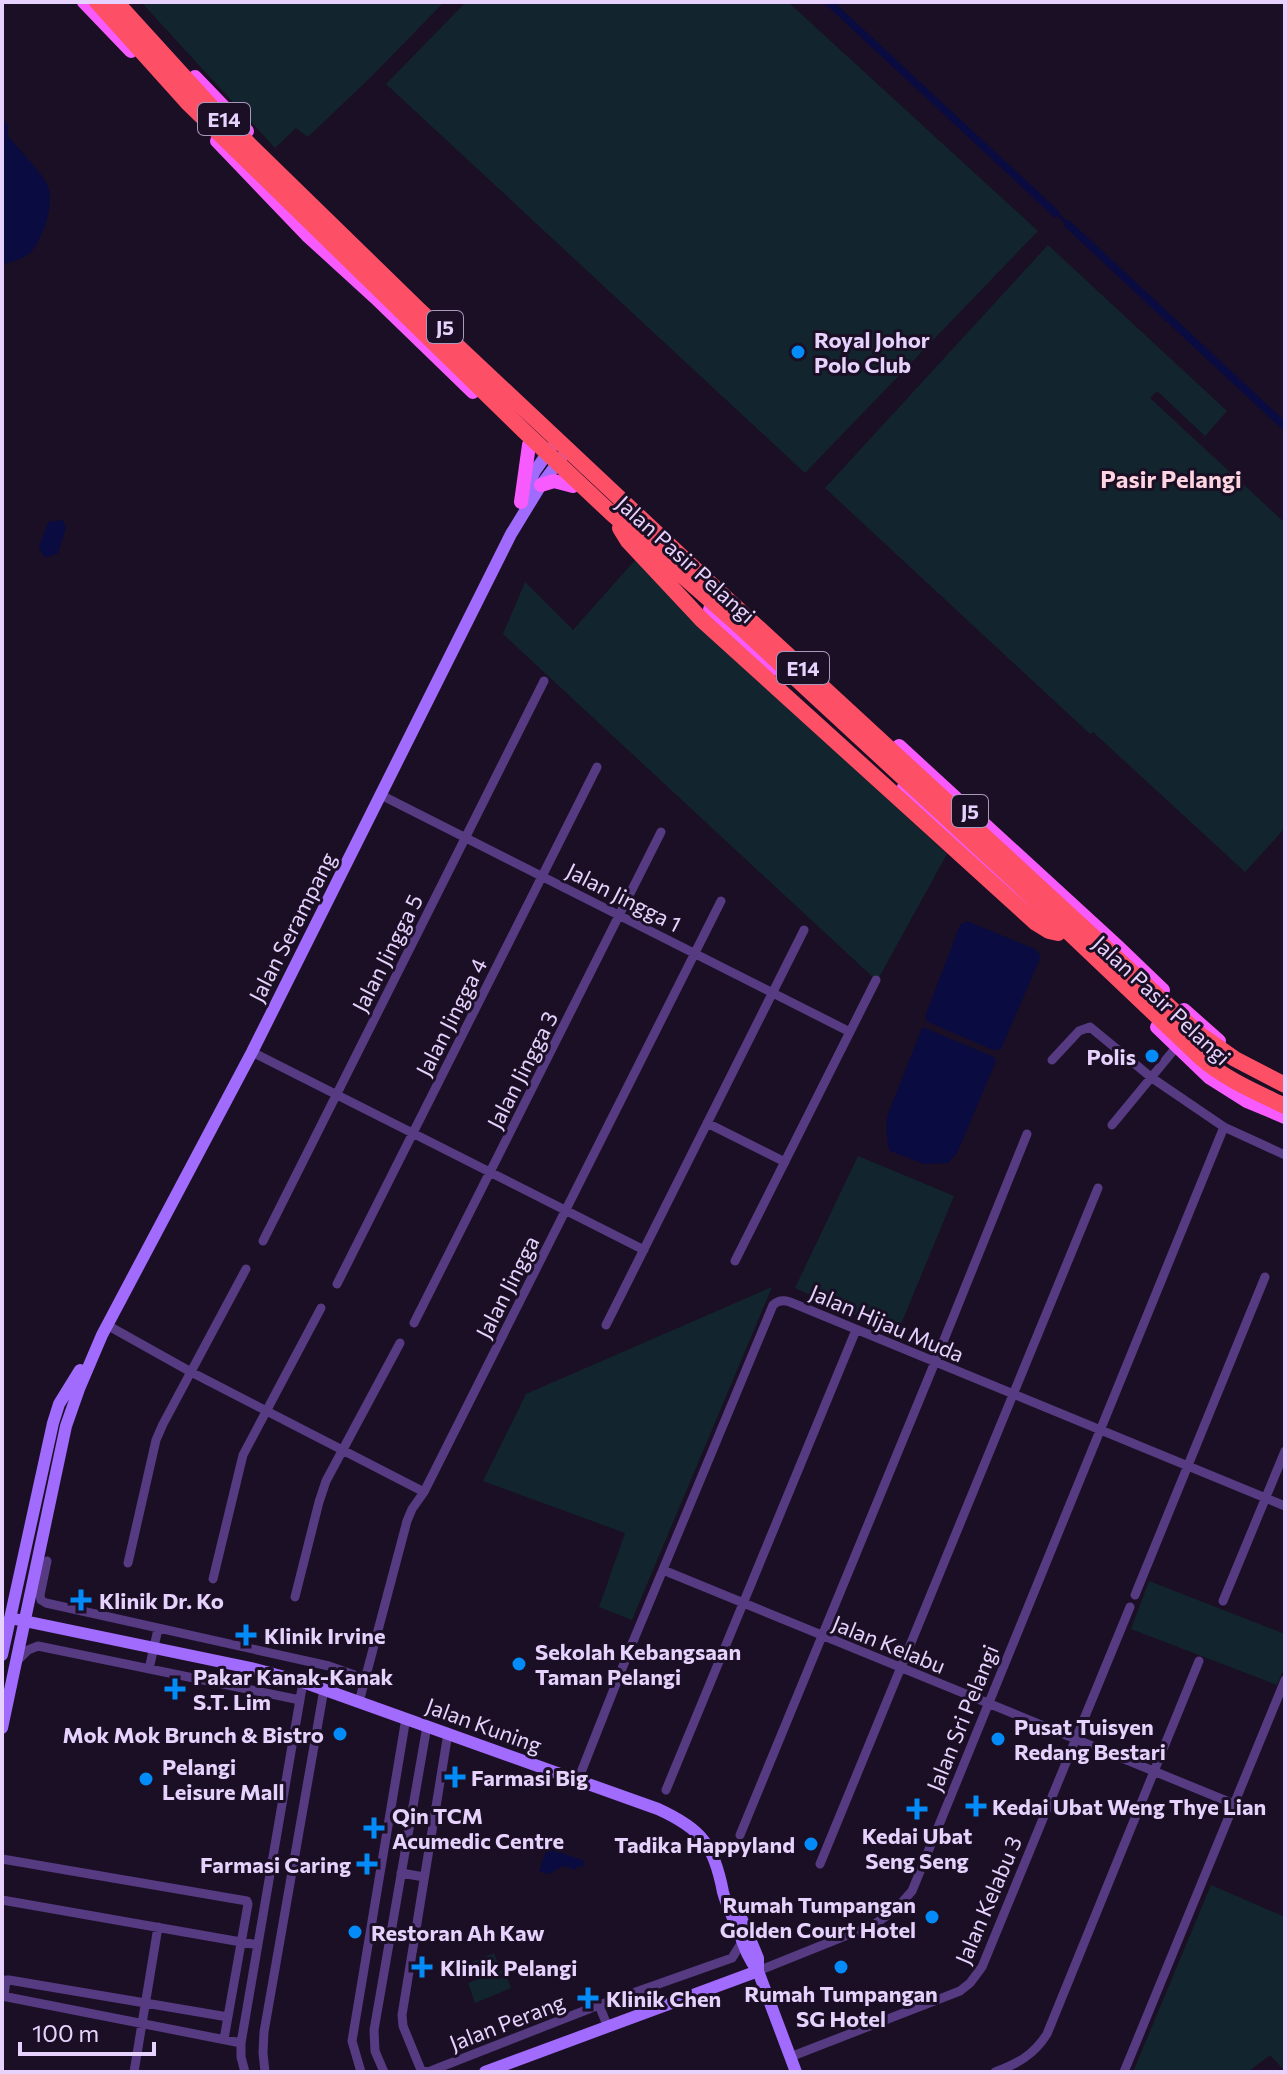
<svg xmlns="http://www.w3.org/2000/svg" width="1287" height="2074" font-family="Commissioner,sans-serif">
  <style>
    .green { fill: #12252e }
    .water { fill: #0a0c41 }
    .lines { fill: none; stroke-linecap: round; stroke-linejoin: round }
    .stream { stroke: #0a0c41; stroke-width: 3 }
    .street { stroke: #563a82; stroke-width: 9 }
    .secondary { stroke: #a16bfd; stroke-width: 12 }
    .primary { stroke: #f85bfd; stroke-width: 14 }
    .highway { stroke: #fd4f66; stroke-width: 16 }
    .poi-dot { fill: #038cf9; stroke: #1a0f24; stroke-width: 3 }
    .labels { text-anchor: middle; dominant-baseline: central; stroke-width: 6; stroke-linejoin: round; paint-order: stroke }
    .shield { fill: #1a0f24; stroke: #aa98bd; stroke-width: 2 }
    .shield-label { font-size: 20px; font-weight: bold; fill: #e7d2fe }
    .poi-label { font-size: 22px; font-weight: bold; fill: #e7d2fe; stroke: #1a0f24; text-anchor: start }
    .street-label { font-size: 22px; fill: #e7d2fe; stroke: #1a0f24 }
    .neighbourhood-label { font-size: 24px; font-weight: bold; fill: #fed4e1; stroke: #1a0f24 }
  </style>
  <rect width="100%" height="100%" fill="#1a0f24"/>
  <!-- green -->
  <path class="green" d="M141 2H444L374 74 308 137 296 128 275 148Z
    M466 2H788L1038 231 805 473 386 84Z
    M1048 245 1227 411 1205 436 1157 391 1150 398 1285 523V828L1245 872 1093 732 1090 734 825 488Z
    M636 559 744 667 947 854 877 981 503 634 525 582 573 630Z
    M858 1156 954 1196 897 1334 795 1288Z
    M772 1287 632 1620 599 1607 625 1533 483 1481 526 1394Z
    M1149 1581 1285 1634V1666L1277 1685 1131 1629Z
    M1211 1885 1285 1917V2071L1270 2055 1248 2072H1133Z
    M494 1953 500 1968 470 1979 464 1965Z
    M504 1969 511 1988 475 2003 468 1983Z"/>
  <!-- water -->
  <path class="water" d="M823 2H834L1060 212 1055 218Z
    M2 117 8 125V136C17 147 43 174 48 186 55 203 43 239 31 252 23 259 12 262 2 264Z
    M1069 220 1285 421V432L1064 226Z
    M63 520 66 528 58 553 48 557 43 556 39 547 48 522Z
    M967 921 1035 949 1041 956 1001 1049 993 1050 926 1021V1014L960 925Z
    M922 1028H925L994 1057 996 1061 957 1153 948 1163 924 1164 890 1151C886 1140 885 1125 888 1114Z
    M547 1848 585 1861 583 1867 578 1866 576 1870 563 1866 549 1874 539 1871Z"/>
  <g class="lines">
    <!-- stream -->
    <path class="stream" d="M1057 214 1069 225"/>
    <!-- street -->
    <path class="street" d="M381 795 850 1032
      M252 1052 644 1250
      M1052 1060 1079 1031 1090 1027 1152 1078 1224 1127 1285 1155
      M707 1123 785 1162
      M1112 1125 1178 1045
      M263 1241 544 681
      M735 1261 876 980
      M337 1284 597 767
      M414 1323 661 832
      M107 1325 191 1372 424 1492
      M606 1325 804 930
      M47 1561 40 1595 41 1600 46 1603 329 1666 366 1679
      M128 1563 156 1440 163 1424 246 1269
      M663 1570 1234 1804
      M213 1579 243 1455 321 1308
      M1135 1595 1265 1277
      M295 1597 319 1502 326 1481 400 1343
      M1223 1601 1285 1451
      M18 1660 28 1650 38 1646 300 1700
      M149 1669 158 1629
      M359 1702 407 1521 412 1509 424 1492 721 901
      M448 1733 402 2015 403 2026 421 2070 428 2072 599 2005 732 1958 742 1942
      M578 1780 627 1656 773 1305C778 1300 784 1300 790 1302L1285 1506
      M666 1790 856 1330
      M740 1835 935 1362 1027 1134
      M2 1859 247 1901 248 1904 224 2039
      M820 1864 1098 1188
      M401 1873 424 1877
      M2 1900 258 1945
      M758 1971 875 1924 896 1909 912 1891 1224 1127
      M2 1996 241 2043
      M4 1996 6 1980H9L228 2017
      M599 2005 607 2025
      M790 2057 960 1991 970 1983 982 1967 1130 1607
      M134 2072 158 1927
      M245 2072 241 2057V2043L303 1682
      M265 2072 263 2053 264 2032 324 1689
      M361 2072 352 2041 406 1718
      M384 2072 375 2051 374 2030 427 1726
      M995 2072C1017 2064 1034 2055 1047 2034L1199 1661
      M1124 2072 1285 1680"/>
    <!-- secondary -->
    <path class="secondary" d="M526 490 535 471 551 448
      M10 1618 255 1669 303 1682 658 1809C702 1829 714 1845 723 1892 726 1905 734 1919 739 1932 744 1946 748 1959 758 1971L796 2072
      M2 1655 53 1423 59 1404 80 1370
      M2 1728 66 1426 79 1389 102 1335 252 1052 511 534 541 485 562 457
      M738 1910 758 1958V1971
      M485 2072 758 1971"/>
    <!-- primary -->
    <path class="primary" d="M84 2 131 51
      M195 77 247 131
      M217 141 307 235 375 297 473 392
      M541 485 554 481 573 486
      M521 502 529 445
      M710 609 774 669
      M899 746 1117 946 1163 990
      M903 789 1043 919
      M1184 1010 1219 1041
      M1157 1027 1209 1077 1247 1101 1285 1117"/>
    <!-- highway -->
    <path class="highway" d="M97 2 187 102 524 431 611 513 735 622 1018 884 1201 1058C1225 1079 1256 1092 1285 1106
      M116 2 216 112 418 309 713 586 1198 1033 1235 1059 1285 1085
      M620 528 628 541 702 620 1036 923 1049 931 1058 933"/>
  </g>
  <!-- markers -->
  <g class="poi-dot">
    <circle cx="798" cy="352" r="8"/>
    <circle cx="1152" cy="1056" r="8"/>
    <path d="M77 1588h8v8h8v8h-8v8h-8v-8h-8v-8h8z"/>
    <path d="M242 1623h8v8h8v8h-8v8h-8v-8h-8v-8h8z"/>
    <circle cx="519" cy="1664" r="8"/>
    <path d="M171 1677h8v8h8v8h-8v8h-8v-8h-8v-8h8z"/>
    <circle cx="340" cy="1734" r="8"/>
    <circle cx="998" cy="1739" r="8"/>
    <path d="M451 1765h8v8h8v8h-8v8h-8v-8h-8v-8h8z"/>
    <circle cx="146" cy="1779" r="8"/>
    <path d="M972 1794h8v8h8v8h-8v8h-8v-8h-8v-8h8z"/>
    <path d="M913 1797h8v8h8v8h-8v8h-8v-8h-8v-8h8z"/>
    <path d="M370 1816h8v8h8v8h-8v8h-8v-8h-8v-8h8z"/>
    <circle cx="811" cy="1844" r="8"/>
    <path d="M363 1852h8v8h8v8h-8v8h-8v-8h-8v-8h8z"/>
    <circle cx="932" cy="1917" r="8"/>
    <circle cx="355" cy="1932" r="8"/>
    <path d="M418 1955h8v8h8v8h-8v8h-8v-8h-8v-8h8z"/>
    <circle cx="841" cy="1967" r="8"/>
    <path d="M584 1986h8v8h8v8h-8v8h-8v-8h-8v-8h8z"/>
  </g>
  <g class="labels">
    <!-- shield labels -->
    <g class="shield">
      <rect x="198" y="103" width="52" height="32" rx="6"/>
      <rect x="427" y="311" width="36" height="32" rx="6"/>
      <rect x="777" y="652" width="52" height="32" rx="6"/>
      <rect x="952" y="795" width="36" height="32" rx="6"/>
    </g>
    <g class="shield-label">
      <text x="224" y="119">E14</text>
      <text x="445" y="327">J5</text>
      <text x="803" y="668">E14</text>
      <text x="970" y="811">J5</text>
    </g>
    <!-- poi labels -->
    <g class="poi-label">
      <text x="814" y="339">Royal Johor<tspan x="814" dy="25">Polo Club</tspan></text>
      <text x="1136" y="1056" text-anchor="end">Polis</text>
      <text x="99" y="1600">Klinik Dr. Ko</text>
      <text x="264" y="1635">Klinik Irvine</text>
      <text x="535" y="1651">Sekolah Kebangsaan<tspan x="535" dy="25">Taman Pelangi</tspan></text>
      <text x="193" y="1676">Pakar Kanak-Kanak<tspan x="193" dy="25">S.T. Lim</tspan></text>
      <text x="1014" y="1726">Pusat Tuisyen<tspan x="1014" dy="25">Redang Bestari</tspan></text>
      <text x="324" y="1734" text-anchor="end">Mok Mok Brunch &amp; Bistro</text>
      <text x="162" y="1766">Pelangi<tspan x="162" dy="25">Leisure Mall</tspan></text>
      <text x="471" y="1777">Farmasi Big</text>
      <text x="992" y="1806">Kedai Ubat Weng Thye Lian</text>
      <text x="392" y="1815">Qin TCM<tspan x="392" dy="25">Acumedic Centre</tspan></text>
      <text x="917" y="1835" text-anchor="middle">Kedai Ubat<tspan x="917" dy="25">Seng Seng</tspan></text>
      <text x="795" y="1844" text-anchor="end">Tadika Happyland</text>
      <text x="351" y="1864" text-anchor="end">Farmasi Caring</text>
      <text x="916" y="1904" text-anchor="end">Rumah Tumpangan<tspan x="916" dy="25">Golden Court Hotel</tspan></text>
      <text x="371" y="1932">Restoran Ah Kaw</text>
      <text x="440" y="1967">Klinik Pelangi</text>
      <text x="841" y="1993" text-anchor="middle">Rumah Tumpangan<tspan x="841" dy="25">SG Hotel</tspan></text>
      <text x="606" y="1998">Klinik Chen</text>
    </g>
    <!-- street labels -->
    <g class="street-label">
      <text transform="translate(686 559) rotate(42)">Jalan Pasir Pelangi</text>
      <text transform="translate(624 897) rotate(27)">Jalan Jingga 1</text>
      <text transform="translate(292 927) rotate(-63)">Jalan Serampang</text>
      <text transform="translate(387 953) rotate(-63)">Jalan Jingga 5</text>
      <text transform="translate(1162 1000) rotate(43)">Jalan Pasir Pelangi</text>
      <text transform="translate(451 1017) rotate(-63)">Jalan Jingga 4</text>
      <text transform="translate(522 1070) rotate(-63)">Jalan Jingga 3</text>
      <text transform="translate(507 1287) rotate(-63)">Jalan Jingga</text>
      <text transform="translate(887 1323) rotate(23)">Jalan Hijau Muda</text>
      <text transform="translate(889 1644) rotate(22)">Jalan Kelabu</text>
      <text transform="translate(962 1718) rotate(-68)">Jalan Sri Pelangi</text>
      <text transform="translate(484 1725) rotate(20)">Jalan Kuning</text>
      <text transform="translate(988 1900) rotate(-67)">Jalan Kelabu 3</text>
      <text transform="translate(507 2022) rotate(-21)">Jalan Perang</text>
    </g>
    <!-- neighbourhood labels -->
    <g class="neighbourhood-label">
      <text x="1171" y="478">Pasir Pelangi</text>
    </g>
  </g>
  <!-- border -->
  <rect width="1287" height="2074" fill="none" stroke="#e7d2fe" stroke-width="8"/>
  <!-- scale -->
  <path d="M20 2042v12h134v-12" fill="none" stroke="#e7d2fe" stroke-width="4"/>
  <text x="32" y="2042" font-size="24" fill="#e7d2fe" stroke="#1a0f24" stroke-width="6" paint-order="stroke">100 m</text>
</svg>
